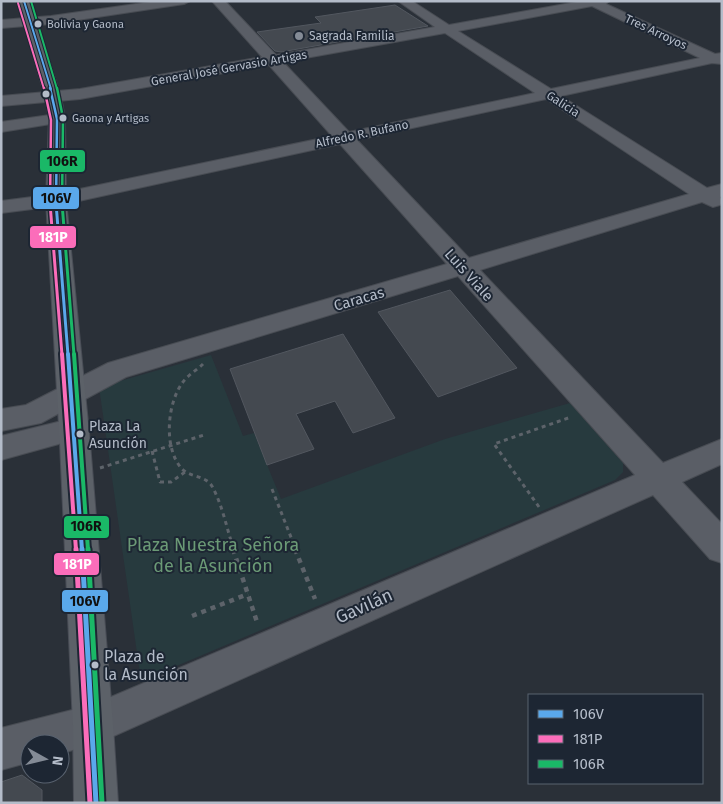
<svg xmlns="http://www.w3.org/2000/svg" width="723" height="804" font-family="'Fira Sans',sans-serif">
  <style>
    .green { fill: #273a3e }
    .building { fill: #444950; stroke: #52575f }
    .lines { fill: none; stroke-linecap: round; stroke-linejoin: round }
    .minor-casing { stroke: #484c53; stroke-width: 2 }
    .major-casing { stroke: #484c55; stroke-width: 2 }
    .path-far1 { stroke: #5d636a; stroke-width: 3; stroke-dasharray: 4 4; stroke-linecap: butt }
    .path { stroke: #5d636a; stroke-width: 4.5; stroke-dasharray: 5 5; stroke-linecap: butt }
    .minor { fill: #5a5e66; fill-rule: evenodd }
    .major { fill: #5c6168; fill-rule: evenodd }
    .bus-1-far4-casing { stroke: #1d2633; stroke-width: 4 }
    .bus-1-far3-casing { stroke: #1d2633; stroke-width: 5 }
    .bus-1-far2-casing { stroke: #1d2633; stroke-width: 6 }
    .bus-1-far1-casing { stroke: #1d2633; stroke-width: 8 }
    .bus-1-casing { stroke: #1d2633; stroke-width: 9 }
    .bus-2-far4-casing { stroke: #1d2633; stroke-width: 4 }
    .bus-2-far3-casing { stroke: #1d2633; stroke-width: 5 }
    .bus-2-far2-casing { stroke: #1d2633; stroke-width: 6 }
    .bus-2-far1-casing { stroke: #1d2633; stroke-width: 8 }
    .bus-2-casing { stroke: #1d2633; stroke-width: 9 }
    .bus-3-far4-casing { stroke: #1d2633; stroke-width: 4 }
    .bus-3-far3-casing { stroke: #1d2633; stroke-width: 5 }
    .bus-3-far2-casing { stroke: #1d2633; stroke-width: 6 }
    .bus-3-far1-casing { stroke: #1d2633; stroke-width: 8 }
    .bus-3-casing { stroke: #1d2633; stroke-width: 9 }
    .bus-1-far4 { stroke: #5aa8eb; stroke-width: 2 }
    .bus-1-far3 { stroke: #5aa8eb; stroke-width: 2.5 }
    .bus-1-far2 { stroke: #5aa8eb; stroke-width: 3 }
    .bus-1-far1 { stroke: #5aa8eb; stroke-width: 4 }
    .bus-1 { stroke: #5aa8eb; stroke-width: 5 }
    .bus-2-far4 { stroke: #fb6dba; stroke-width: 2 }
    .bus-2-far3 { stroke: #fb6dba; stroke-width: 2.5 }
    .bus-2-far2 { stroke: #fb6dba; stroke-width: 3 }
    .bus-2-far1 { stroke: #fb6dba; stroke-width: 4 }
    .bus-2 { stroke: #fb6dba; stroke-width: 5 }
    .bus-3-far4 { stroke: #1ab867; stroke-width: 2 }
    .bus-3-far3 { stroke: #1ab867; stroke-width: 2.5 }
    .bus-3-far2 { stroke: #1ab867; stroke-width: 3 }
    .bus-3-far1 { stroke: #1ab867; stroke-width: 4 }
    .bus-3 { stroke: #1ab867; stroke-width: 5 }
    .bus-dot { fill: #b4bcc9; stroke: #1d2633; stroke-width: 2 }
    .poi-dot { fill: #848b96; stroke: #1d2633; stroke-width: 2 }
    .labels { text-anchor: middle; dominant-baseline: central; stroke-width: 4; stroke-linejoin: round; paint-order: stroke }
    .far-bus-label { font-size: 11px; fill: #b4bcc9; stroke: #1d2633; text-anchor: start }
    .far-street-label { font-size: 12px; fill: #b4bcc9; stroke: #1d2633 }
    .far-poi-label { font-size: 12px; fill: #b4bcc9; stroke: #1d2633; text-anchor: start }
    .bus-label { font-size: 14px; fill: #b4bcc9; stroke: #1d2633; text-anchor: start }
    .street-label { font-size: 15px; fill: #b4bcc9; stroke: #1d2633 }
    .near-bus-label { font-size: 16px; fill: #b4bcc9; stroke: #1d2633; text-anchor: start }
    .near-park-label { font-size: 18px; fill: #6b9a76; stroke: #1d2633 }
    .near-street-label { font-size: 18px; fill: #b4bcc9; stroke: #1d2633 }
    .line-badge { stroke: #1d2633; stroke-width: 2 }
    .badge-label { font-size: 14px; text-anchor: middle; font-weight: bold; fill: #fff }
    .pale-badge-label { font-size: 14px; text-anchor: middle; font-weight: bold; fill: #111 }
  </style>
  <rect width="100%" height="100%" fill="#2a3038"/>
  <!-- green -->
  <path class="green" d="M211 355 243 436 254 433 281 499 445 439 570 403 623 463V472L615 480 141 681 99 387Z"/>
  <!-- building -->
  <path class="building" d="M395 5 428 26 281 52 275 51 257 32 321 23 315 17Z
    M450 290 517 368 438 397 378 312Z
    M343 334 395 418 353 433 335 401 296 414 314 449 267 465 230 369Z
    M22 775 42 790V803H1V782Z"/>
  <g class="lines">
    <defs>
      <path id="minor" d="M157 1H190L184 4 51 24 1 28V20L51 16Z
        M212 1H225L276 55 435 27 398 1H412L449 25 582 1H609L606 4 715 54 722 53V64L712 63 561 96 707 188 722 184V196L720 197 722 202 720 205 713 207 702 202 480 270 663 463 722 439V464L682 482 722 524V563L710 559 653 495 107 739 60 754V744H30V762L1 770V728L92 705 635 475 458 276 126 377 41 423 1 431V409L26 405 108 363 447 264 340 144 56 206 1 213V201L56 194 332 136 269 65 80 99 1 106V96L80 89 262 57ZM592 6 700 58 551 89 458 31ZM445 33 535 93 349 132 283 62ZM546 99 689 194 469 258 357 140Z
        M57 114 63 116 65 119 63 122 1 132V122Z
        M74 418 84 421 88 429 84 437 1 460V436Z"/>
      <path id="major" d="M18 1H30L61 97 65 119 66 200 90 443 113 725 118 803H74L73 725 60 443 46 200 49 119 45 97Z"/>
    </defs>
    <!-- minor casing -->
    <use href="#minor" class="minor-casing"/>
    <!-- major casing -->
    <use href="#major" class="major-casing"/>
    <!-- path-far1 -->
    <path class="path-far1" d="M203 364C197 370 188 375 183 382 167 403 163 448 182 469 191 478 207 475 213 488 223 507 227 530 234 550
      M152 451 160 482H171L185 472
      M100 468 204 435
      M272 489 296 550
      M539 507 494 444 571 417
      M208 547 230 540"/>
    <!-- path -->
    <path class="path" d="M233 549 258 625
      M295 549 315 599
      M192 616 248 594"/>
    <!-- minor -->
    <use href="#minor" class="minor"/>
    <!-- major -->
    <use href="#major" class="major"/>
    <defs>
      <path id="bus-1-far4" d="M24 1 51 89"/>
      <path id="bus-1-far3" d="M50 88 57 119 56 205"/>
      <path id="bus-1-far2" d="M56 203 68 355"/>
      <path id="bus-1-far1" d="M68 354 82 550"/>
      <path id="bus-1" d="M82 549 96 803"/>
      <path id="bus-2-far4" d="M18 3 44 89"/>
      <path id="bus-2-far3" d="M44 88 51 120 50 205"/>
      <path id="bus-2-far2" d="M50 203 62 355"/>
      <path id="bus-2-far1" d="M62 354 76 550"/>
      <path id="bus-2" d="M76 549 90 803"/>
      <path id="bus-3-far4" d="M31 1 57 89"/>
      <path id="bus-3-far3" d="M57 88 63 118 62 205"/>
      <path id="bus-3-far2" d="M62 203 74 355"/>
      <path id="bus-3-far1" d="M74 354 88 550"/>
      <path id="bus-3" d="M88 549 102 803"/>
    </defs>
    <!-- bus-1-far4 casing -->
    <use href="#bus-1-far4" class="bus-1-far4-casing"/>
    <!-- bus-1-far3 casing -->
    <use href="#bus-1-far3" class="bus-1-far3-casing"/>
    <!-- bus-1-far2 casing -->
    <use href="#bus-1-far2" class="bus-1-far2-casing"/>
    <!-- bus-1-far1 casing -->
    <use href="#bus-1-far1" class="bus-1-far1-casing"/>
    <!-- bus-1 casing -->
    <use href="#bus-1" class="bus-1-casing"/>
    <!-- bus-2-far4 casing -->
    <use href="#bus-2-far4" class="bus-2-far4-casing"/>
    <!-- bus-2-far3 casing -->
    <use href="#bus-2-far3" class="bus-2-far3-casing"/>
    <!-- bus-2-far2 casing -->
    <use href="#bus-2-far2" class="bus-2-far2-casing"/>
    <!-- bus-2-far1 casing -->
    <use href="#bus-2-far1" class="bus-2-far1-casing"/>
    <!-- bus-2 casing -->
    <use href="#bus-2" class="bus-2-casing"/>
    <!-- bus-3-far4 casing -->
    <use href="#bus-3-far4" class="bus-3-far4-casing"/>
    <!-- bus-3-far3 casing -->
    <use href="#bus-3-far3" class="bus-3-far3-casing"/>
    <!-- bus-3-far2 casing -->
    <use href="#bus-3-far2" class="bus-3-far2-casing"/>
    <!-- bus-3-far1 casing -->
    <use href="#bus-3-far1" class="bus-3-far1-casing"/>
    <!-- bus-3 casing -->
    <use href="#bus-3" class="bus-3-casing"/>
    <!-- bus-1-far4 -->
    <use href="#bus-1-far4" class="bus-1-far4"/>
    <!-- bus-1-far3 -->
    <use href="#bus-1-far3" class="bus-1-far3"/>
    <!-- bus-1-far2 -->
    <use href="#bus-1-far2" class="bus-1-far2"/>
    <!-- bus-1-far1 -->
    <use href="#bus-1-far1" class="bus-1-far1"/>
    <!-- bus-1 -->
    <use href="#bus-1" class="bus-1"/>
    <!-- bus-2-far4 -->
    <use href="#bus-2-far4" class="bus-2-far4"/>
    <!-- bus-2-far3 -->
    <use href="#bus-2-far3" class="bus-2-far3"/>
    <!-- bus-2-far2 -->
    <use href="#bus-2-far2" class="bus-2-far2"/>
    <!-- bus-2-far1 -->
    <use href="#bus-2-far1" class="bus-2-far1"/>
    <!-- bus-2 -->
    <use href="#bus-2" class="bus-2"/>
    <!-- bus-3-far4 -->
    <use href="#bus-3-far4" class="bus-3-far4"/>
    <!-- bus-3-far3 -->
    <use href="#bus-3-far3" class="bus-3-far3"/>
    <!-- bus-3-far2 -->
    <use href="#bus-3-far2" class="bus-3-far2"/>
    <!-- bus-3-far1 -->
    <use href="#bus-3-far1" class="bus-3-far1"/>
    <!-- bus-3 -->
    <use href="#bus-3" class="bus-3"/>
  </g>
  <!-- markers -->
  <g class="bus-dot">
    <circle cx="38" cy="24" r="4.5"/>
    <circle cx="46" cy="94" r="4.5"/>
    <circle cx="63" cy="118" r="4.5"/>
    <circle cx="80" cy="434" r="4.5"/>
    <circle cx="95" cy="665" r="4.5"/>
  </g>
  <circle class="poi-dot" cx="299" cy="36" r="5"/>
  <g class="labels">
    <!-- far-bus labels -->
    <g class="far-bus-label">
      <text x="47" y="24">Bolivia y Gaona</text>
      <text x="72" y="118">Gaona y Artigas</text>
    </g>
    <!-- far-street labels -->
    <g class="far-street-label">
      <text transform="translate(656 32) rotate(25)">Tres Arroyos</text>
      <text transform="translate(229 68) rotate(-10)">General José Gervasio Artigas</text>
      <text transform="translate(563 104) rotate(33)">Galicia</text>
      <text transform="translate(362 134) rotate(-12)">Alfredo R. Bufano</text>
    </g>
    <!-- far-poi labels -->
    <g class="far-poi-label">
      <text x="309" y="36">Sagrada Familia</text>
    </g>
    <!-- bus labels -->
    <g class="bus-label">
      <text x="89" y="426">Plaza La<tspan x="89" dy="17">Asunción</tspan></text>
    </g>
    <!-- street labels -->
    <g class="street-label">
      <text transform="translate(469 275) rotate(48)">Luis Viale</text>
      <text transform="translate(359 299) rotate(-16)">Caracas</text>
    </g>
    <!-- near-bus labels -->
    <g class="near-bus-label">
      <text x="104" y="656">Plaza de<tspan x="104" dy="18">la Asunción</tspan></text>
    </g>
    <!-- near-park labels -->
    <g class="near-park-label">
      <text x="213" y="545">Plaza Nuestra Señora<tspan x="213" dy="21">de la Asunción</tspan></text>
    </g>
    <!-- near-street labels -->
    <g class="near-street-label">
      <text transform="translate(364 606) rotate(-24)">Gavilán</text>
    </g>
  </g>
  <g class="line-badge">
    <rect x="39" y="149" width="47" height="24" rx="5" fill="#1ab867"/>
    <rect x="32" y="186" width="48" height="24" rx="5" fill="#5aa8eb"/>
    <rect x="29" y="225" width="48" height="24" rx="5" fill="#fb6dba"/>
    <rect x="63" y="515" width="47" height="24" rx="5" fill="#1ab867"/>
    <rect x="53" y="552" width="47" height="24" rx="5" fill="#fb6dba"/>
    <rect x="61" y="589" width="48" height="24" rx="5" fill="#5aa8eb"/>
  </g>
  <g class="badge-label">
    <text x="53" y="242">181P</text>
    <text x="77" y="569">181P</text>
  </g>
  <g class="pale-badge-label">
    <text x="62" y="166">106R</text>
    <text x="56" y="203">106V</text>
    <text x="86" y="531">106R</text>
    <text x="85" y="606">106V</text>
  </g>
  <!-- border -->
  <rect width="723" height="804" fill="none" stroke="#b4bcc9" stroke-width="5"/>
  <!-- legend -->
  <rect x="528" y="694" width="175" height="90" fill="#1d2633" stroke="#59626f"/>
  <rect x="538" y="710" width="25" height="8" fill="#5aa8eb" stroke="#59626f"/>
  <text x="573" y="719" font-size="15" fill="#b4bcc9">106V</text>
  <rect x="538" y="735" width="25" height="8" fill="#fb6dba" stroke="#59626f"/>
  <text x="573" y="744" font-size="15" fill="#b4bcc9">181P</text>
  <rect x="538" y="760" width="25" height="8" fill="#1ab867" stroke="#59626f"/>
  <text x="573" y="769" font-size="15" fill="#b4bcc9">106R</text>
  <!-- north arrow -->
  <g transform="translate(45 759) rotate(98)"><circle r="24" fill="#1d2633" stroke="#59626f"/>
  <path d="M0-4L9 19L0 12L-9 19Z" fill="#848b96"/>
  <text y="-8" font-size="14" font-weight="bold" text-anchor="middle" fill="#b4bcc9">N</text>
  </g>
</svg>
